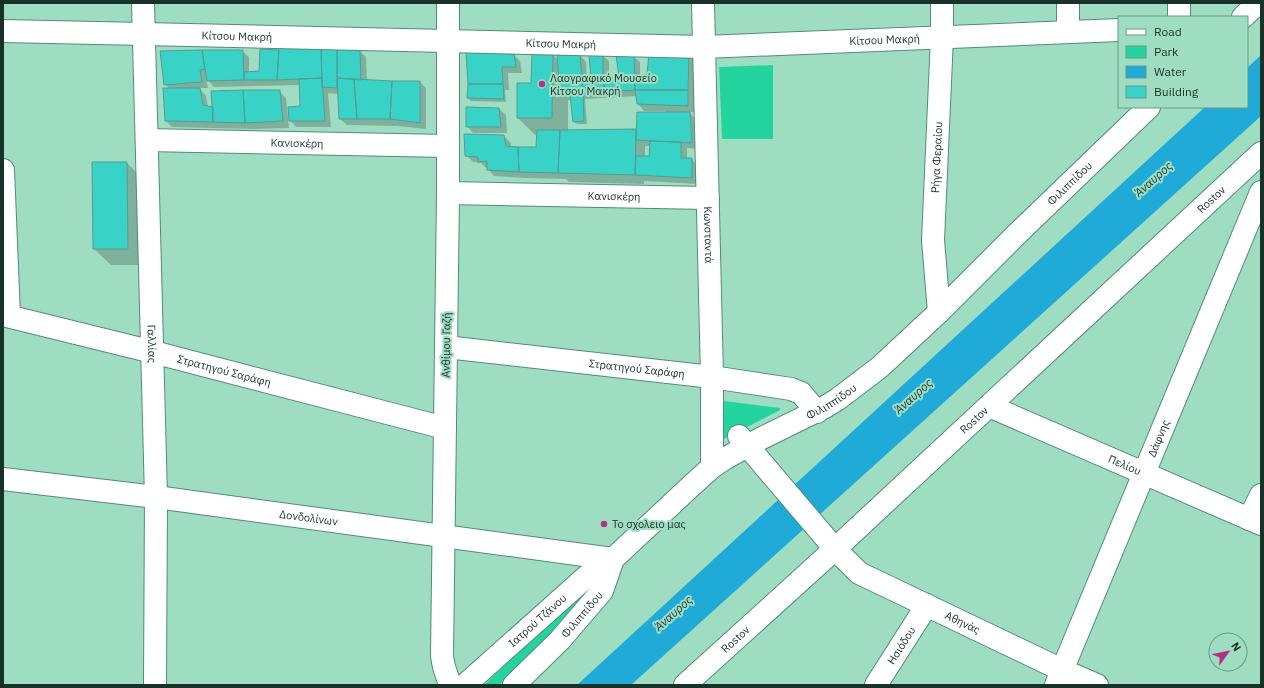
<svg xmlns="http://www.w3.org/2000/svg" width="1264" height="688" font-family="'IBM Plex Sans',sans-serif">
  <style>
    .green { fill: #24d49f }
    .water { fill: #20aad7 }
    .shadow { fill: #0003; fill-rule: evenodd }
    .building { fill: #38d3c6; stroke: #559c94 }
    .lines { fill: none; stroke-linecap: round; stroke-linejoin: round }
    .minor-casing { stroke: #518d75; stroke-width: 24 }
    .minor { stroke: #fff; stroke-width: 22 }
    .poi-dot { fill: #b03281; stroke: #9fddc2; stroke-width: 1.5 }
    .labels { text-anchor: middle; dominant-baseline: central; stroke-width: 4; stroke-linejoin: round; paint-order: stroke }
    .street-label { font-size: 11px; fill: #193228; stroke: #9fddc2 }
    .poi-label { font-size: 11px; fill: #193228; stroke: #9fddc2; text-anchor: start }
    .water-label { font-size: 12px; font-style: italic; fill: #1b3640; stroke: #9fddc2 }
  </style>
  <rect width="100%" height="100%" fill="#9fddc2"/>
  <!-- green -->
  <path class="green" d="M773 65V139H722L719 67Z
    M724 401 780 408V410L722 440V403Z
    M588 588 589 590 544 641 499 685H484Z"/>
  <!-- water -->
  <path class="water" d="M1261 55V116L631 685H577L1205 107H1247V68Z"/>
  <!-- shadow -->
  <path class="shadow" d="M242 51 249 57V73L260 72 360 51 366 57 367 81 420 82 426 88V129L397 126 347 125 340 119 339 94 328 93 331 127H296L290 120 301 107 300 85 214 87 206 78 208 88H199L206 96 208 107 214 108 279 91 286 98 289 128 252 129 172 127 166 121 170 89 165 84 161 52Z
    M513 54 520 61 522 73H508L509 90H505L506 102 471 101 468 98 469 84Z
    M552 54 559 61 580 55 586 62 587 81H592L602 55 609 61V79H620L633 56 640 62V75L648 76 688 56 695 62 694 112H689L696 120 698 149 687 148V159H691L698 165V184L644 181V184L569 182 566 179 526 178 494 176 488 169V168H486L481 163 473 162 466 155 504 136 511 143V147L537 148 538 135H535L518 118V84H532ZM637 96 638 104 644 111H665V113L637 132 636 130 568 131V100H572L573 121 577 124H587L585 99ZM645 146H651L650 157H645Z
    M499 109 506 115 507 133H473L467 126Z
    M127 163 143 179 144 265H111L94 249Z"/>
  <!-- building -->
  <path class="building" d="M279 46 321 48 322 78 277 80Z
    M321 48H337V88L322 87Z
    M337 48 360 50 361 80 337 78Z
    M260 49 279 50 277 80H244V72L259 71Z
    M202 50 205 69 200 70 202 82 164 85 160 51Z
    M202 50H243L244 80 207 81Z
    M466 52 514 54 516 67H502L503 84H468Z
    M532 53H553L552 118H517V83H531Z
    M649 53 689 55 688 90H635L634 74 647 75Z
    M580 54 583 93 560 94 557 55Z
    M603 54V78L605 92 583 93 582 80H591L589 55Z
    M616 55H634L635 90 605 92 603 78H619Z
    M322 78 325 121H289L288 107 300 106 299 79Z
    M337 78 354 79 357 119H339Z
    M354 79 392 81 390 119H357Z
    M392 81H420V123L390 119Z
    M468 84H503L504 99 467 98Z
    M163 88H200L203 105 213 107V122L165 121Z
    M243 90H280L283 121 245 123Z
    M243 90 245 123 213 122 211 91Z
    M635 90H688V106L637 104Z
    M583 93 584 121 573 122 570 94Z
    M466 107 499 108 501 127H466Z
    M637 112H690L692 143 636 140Z
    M636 129 635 175 558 173 560 130Z
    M537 130H560L558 173 519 172 518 147H536Z
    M464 134 504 135 506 146 518 147 519 172 487 170V161L478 162V157L465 156Z
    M650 141 681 142V158H692V178L635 175 636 156H649Z
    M92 162H127L128 249H93Z"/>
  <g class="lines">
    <defs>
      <g id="minor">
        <path id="s1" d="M143 3 156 497 155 685"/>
        <path d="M448 3V193L442 656 444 667 450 685"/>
        <path id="s2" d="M703 3 712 377V467"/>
        <path d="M1068 3V32"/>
        <path d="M1179 17V3"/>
        <path d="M1243 17 1258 3"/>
        <path id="s3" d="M3 31 144 34 704 47 1119 30"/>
        <path id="s4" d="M147 140 448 146"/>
        <path d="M3 170 9 316"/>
        <path id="s5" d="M448 193 708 198"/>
        <path id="s6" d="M939 312 933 240 942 37V3"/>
        <path id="s7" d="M3 315 153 352 445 428"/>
        <path id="s8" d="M446 347 712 377 791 389 801 393 817 412"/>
        <path id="s9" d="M989 406 1261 524"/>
        <path id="s10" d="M739 436 835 549 859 573 1062 670 1097 685"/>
        <path id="s11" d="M3 479 156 497 613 559"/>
        <path d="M1249 519 1261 495"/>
        <path id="s12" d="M465 685 586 577 613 559"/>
        <path id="s13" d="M514 685 560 640 602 591 613 559 690 487 712 467 724 459 760 439 825 407 838 399 880 367 939 312 1018 233 1149 107"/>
        <path id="s14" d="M685 685 835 549 1261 153"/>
        <path id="s15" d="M876 685 927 605"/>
        <path id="s16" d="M1056 685 1261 192"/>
      </g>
    </defs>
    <!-- minor casing -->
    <use href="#minor" class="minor-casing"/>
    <!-- minor -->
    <use href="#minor" class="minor"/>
  </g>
  <!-- markers -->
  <g class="poi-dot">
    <circle cx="542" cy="84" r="4"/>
    <circle cx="604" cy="524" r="4"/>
  </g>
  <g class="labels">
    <!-- street labels -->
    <g class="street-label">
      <text stroke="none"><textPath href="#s3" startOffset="234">Κίτσου Μακρή</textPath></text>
      <text stroke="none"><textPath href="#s3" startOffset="882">Κίτσου Μακρή</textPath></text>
      <text stroke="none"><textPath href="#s3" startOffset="558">Κίτσου Μακρή</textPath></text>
      <text stroke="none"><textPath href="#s4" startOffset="150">Κανισκέρη</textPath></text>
      <text stroke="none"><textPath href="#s6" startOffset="155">Ρήγα Φεραίου</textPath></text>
      <text stroke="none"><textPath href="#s13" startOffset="758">Φιλιππίδου</textPath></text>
      <text stroke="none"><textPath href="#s5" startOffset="166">Κανισκέρη</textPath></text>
      <text stroke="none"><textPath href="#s14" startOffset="716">Rostov</textPath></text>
      <text stroke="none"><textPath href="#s2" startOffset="232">Κωνσταντά</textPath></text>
      <text stroke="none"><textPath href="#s1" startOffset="341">Γαλλίας</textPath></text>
      <text transform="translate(446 345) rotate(-89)">Ανθίμου Γαζή</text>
      <text stroke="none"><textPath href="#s8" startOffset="192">Στρατηγού Σαράφη</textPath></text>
      <text stroke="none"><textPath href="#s7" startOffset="228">Στρατηγού Σαράφη</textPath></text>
      <text stroke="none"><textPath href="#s13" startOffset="434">Φιλιππίδου</textPath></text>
      <text stroke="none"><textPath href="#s14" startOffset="392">Rostov</textPath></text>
      <text stroke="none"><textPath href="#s16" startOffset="267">Δάφνης</textPath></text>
      <text stroke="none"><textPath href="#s9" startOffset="148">Πελίου</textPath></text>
      <text stroke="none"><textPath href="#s11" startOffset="308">Δονδολίνων</textPath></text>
      <text stroke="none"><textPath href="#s13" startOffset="98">Φιλιππίδου</textPath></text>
      <text stroke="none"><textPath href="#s12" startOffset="97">Ιατρού Τζάνου</textPath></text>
      <text stroke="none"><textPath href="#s10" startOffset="297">Αθηνάς</textPath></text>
      <text stroke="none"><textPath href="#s14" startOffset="68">Rostov</textPath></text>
      <text stroke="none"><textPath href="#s15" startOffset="47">Ησιόδου</textPath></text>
    </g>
    <!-- poi labels -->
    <g class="poi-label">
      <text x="550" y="78">Λαογραφικό Μουσείο<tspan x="550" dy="13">Κίτσου Μακρή</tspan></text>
      <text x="612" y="524">Το σχολειο μας</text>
    </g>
    <!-- water labels -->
    <g class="water-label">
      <text transform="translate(1153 179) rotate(-42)">Άναυρος</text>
      <text transform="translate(913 396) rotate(-42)">Άναυρος</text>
      <text transform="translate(673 613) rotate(-42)">Άναυρος</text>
    </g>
  </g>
  <!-- border -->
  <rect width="1264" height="688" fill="none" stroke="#193228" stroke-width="8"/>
  <!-- legend -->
  <rect x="1118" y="16" width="130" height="92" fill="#9fddc2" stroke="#699984"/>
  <rect x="1126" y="29" width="20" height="6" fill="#ffffff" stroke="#699984"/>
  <text x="1154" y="36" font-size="12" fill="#193228">Road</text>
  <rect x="1126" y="46" width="20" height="12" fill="#24d49f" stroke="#699984"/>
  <text x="1154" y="56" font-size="12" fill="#193228">Park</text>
  <rect x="1126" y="66" width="20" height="12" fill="#20aad7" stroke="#699984"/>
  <text x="1154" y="76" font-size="12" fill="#193228">Water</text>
  <rect x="1126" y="86" width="20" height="12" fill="#38d3c6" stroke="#699984"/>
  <text x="1154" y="96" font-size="12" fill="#193228">Building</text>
  <!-- north arrow -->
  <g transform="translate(1228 652) rotate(57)"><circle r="19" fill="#9fddc2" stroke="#699984"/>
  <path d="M0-3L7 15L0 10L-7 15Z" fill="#b03281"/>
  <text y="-6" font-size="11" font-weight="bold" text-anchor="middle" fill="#193228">N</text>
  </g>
</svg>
